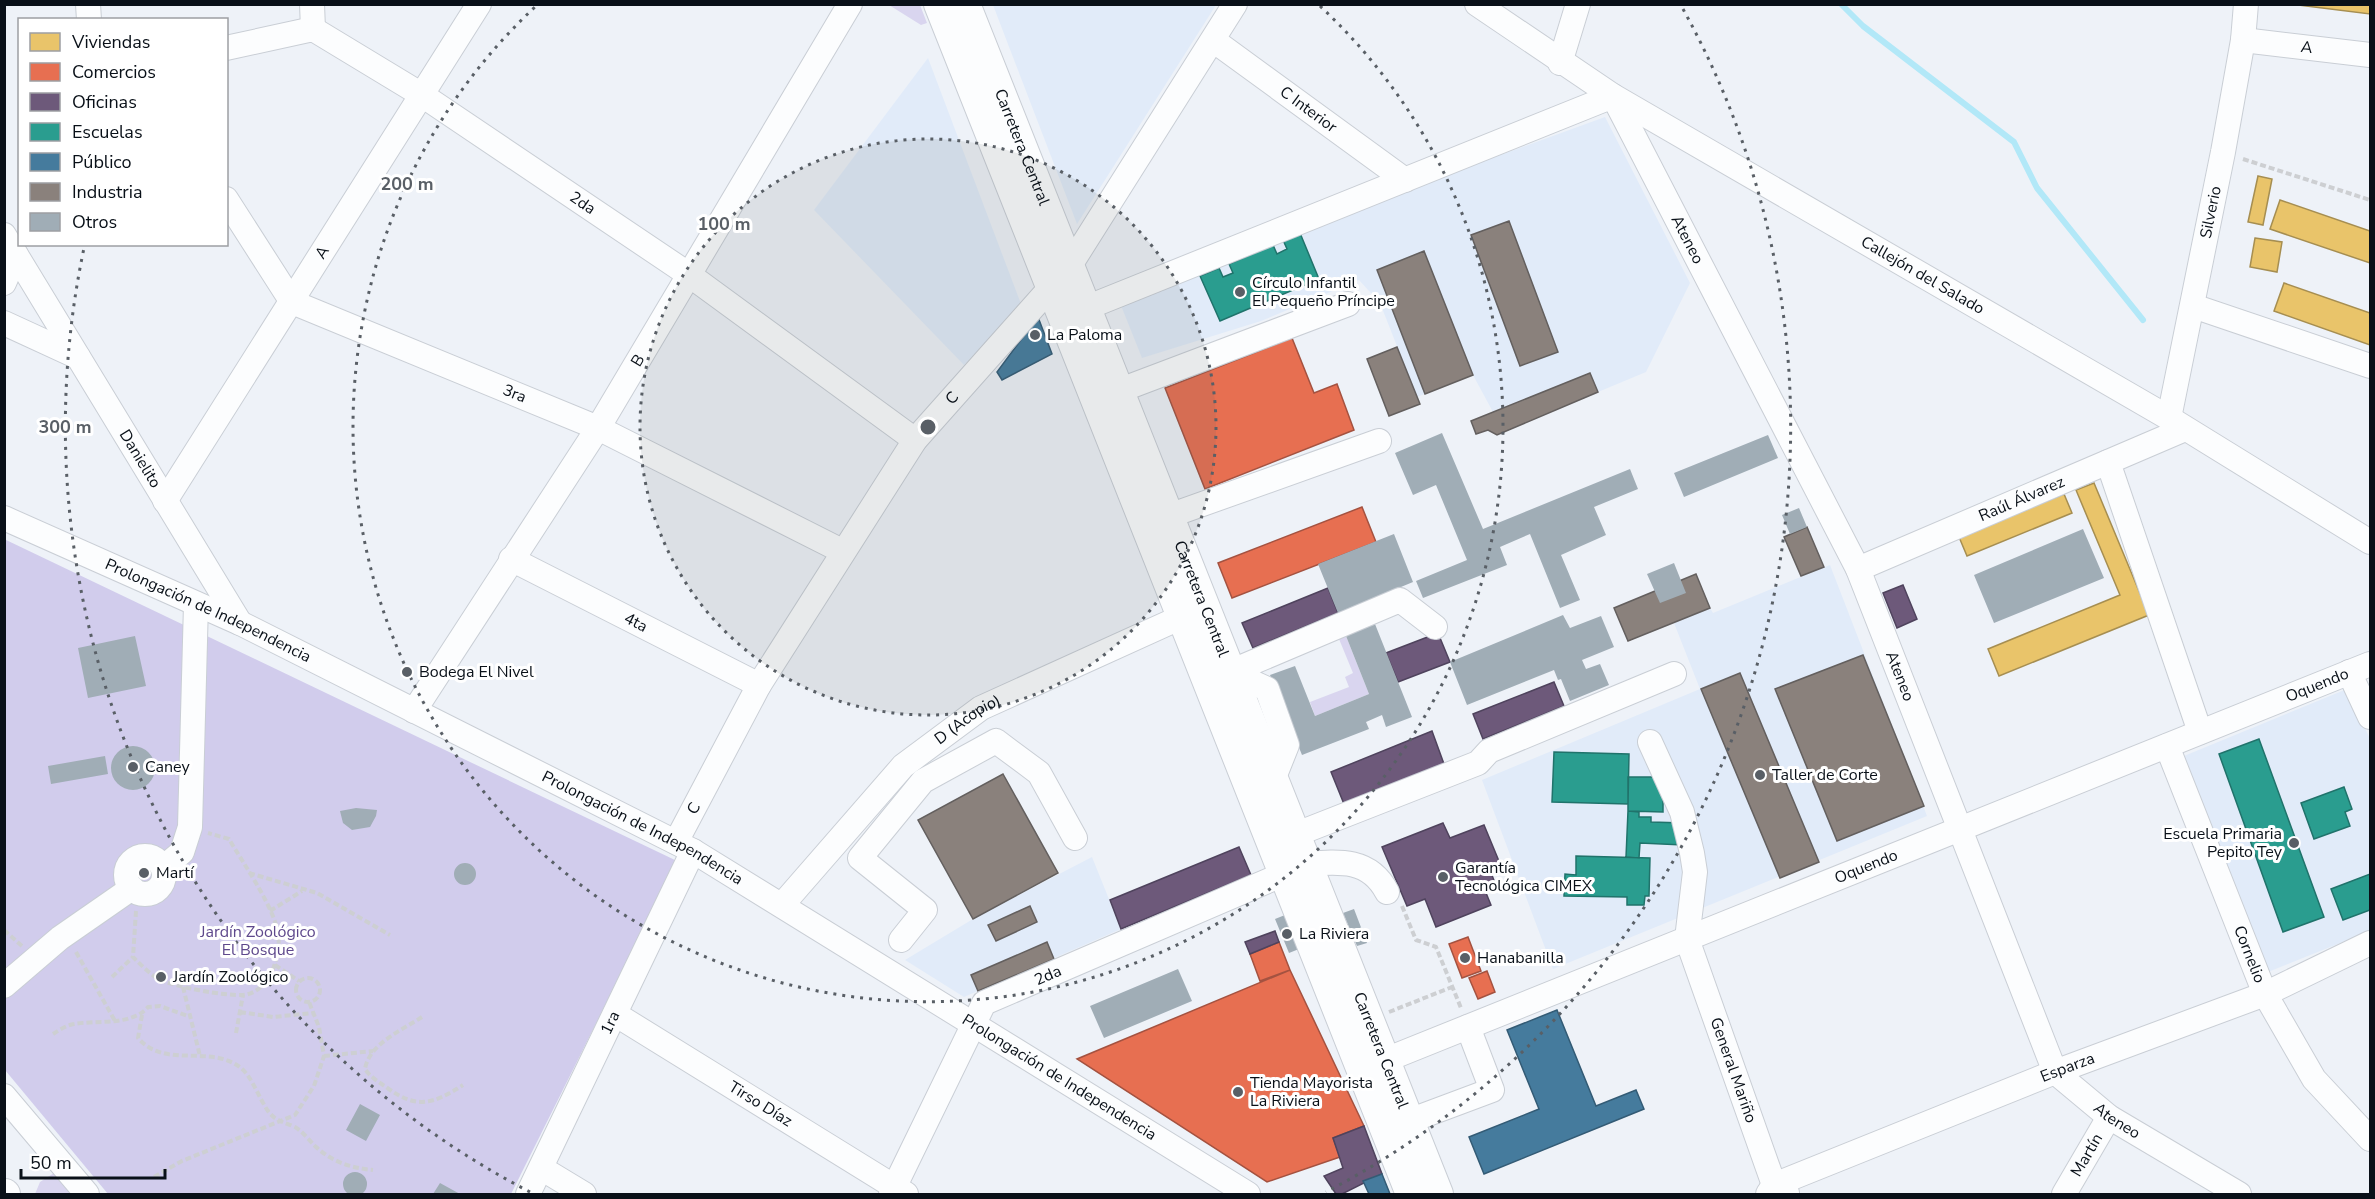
<svg xmlns="http://www.w3.org/2000/svg" width="2375" height="1199" font-family="'Nunito Sans',sans-serif">
  <style>
    .built { fill: #e1ebf9 }
    .green { fill: #d9d5ef }
    .forest { fill: #d1ccec }
    .homes { fill: #e9c46a; stroke: #a68e51; stroke-width: 1.5 }
    .shops { fill: #e76f51; stroke: #a45240; stroke-width: 1.5 }
    .offices { fill: #6d597a; stroke: #4f435d; stroke-width: 1.5 }
    .schools { fill: #2a9d8f; stroke: #20736b; stroke-width: 1.5 }
    .public { fill: #457b9d; stroke: #335b75; stroke-width: 1.5 }
    .industry { fill: #8a817c; stroke: #635f5e; stroke-width: 1.5 }
    .lines { fill: none; stroke-linecap: round; stroke-linejoin: round }
    .stream { stroke: #b2e8f8; stroke-width: 6 }
    .building { fill: #a0adb6 }
    .minor-casing { stroke: #c9ced5; stroke-width: 26 }
    .major-casing { stroke: #c9ced5; stroke-width: 32 }
    .path { stroke: #cdcfd2; stroke-width: 4; stroke-dasharray: 6 3; stroke-linecap: butt }
    .minor { stroke: #fcfdfe; stroke-width: 24 }
    .major { stroke: #fcfdfe; stroke-width: 30 }
    .ring { fill: none; stroke: #595f66; stroke-width: 3; stroke-dasharray: 3 6 }
    .poi-dot { fill: #595f66; stroke: #fff; stroke-width: 2 }
    .labels { text-anchor: middle; dominant-baseline: central; stroke-width: 6; stroke-linejoin: round; paint-order: stroke }
    .street-label { font-size: 16px; fill: #091018; stroke: #fff }
    .poi-label { font-size: 16px; fill: #091018; stroke: #fff; text-anchor: start }
    .park-label { font-size: 16px; fill: #5e488c; stroke: #fff }
    .centre { fill: #595f66; stroke: #fff; stroke-width: 3 }
    .ring-label { font-size: 18px; text-anchor: middle; font-weight: bold; fill: #595f66; stroke: #fff; stroke-width: 6; stroke-linejoin: round; paint-order: stroke }
  </style>
  <rect width="100%" height="100%" fill="#eef2f8"/>
  <!-- built -->
  <path class="built" d="M993 5H1216L1077 224Z
    M928 58 1021 304 964 365 814 210Z
    M1605 117 1690 283 1646 372 1598 392 1590 373 1493 412 1473 375 1417 397 1380 303 1359 280 1261 321 1142 358 1120 303 1330 217Z
    M1830 565 1927 816 1553 969 1482 780 1700 689 1674 623 1710 608 1713 613Z
    M2347 689 2370 739V931L2268 972 2184 756Z
    M1092 857 1121 929 964 997 905 960 973 919Z"/>
  <!-- green -->
  <path class="green" d="M889 5H920L927 23 921 25Z
    M1346 636 1369 694 1315 716 1310 702 1349 687 1345 677 1353 673 1339 639Z
    M54 1173 71 1194H35L40 1182Z"/>
  <!-- forest -->
  <path class="forest" d="M4 539 677 861 511 1194H108L5 1070Z"/>
  <!-- homes -->
  <path class="homes" d="M2290 4H2370V14Z
    M2258 176 2272 179 2263 225 2248 222Z
    M2280 200 2370 231V263L2270 229Z
    M2255 238 2282 242 2277 272 2250 267Z
    M2284 283 2370 313V345L2274 311Z
    M2094 483 2149 615 1999 676 1988 649 2120 595 2076 490Z
    M2064 494 2072 513 1967 556 1959 537Z"/>
  <!-- shops -->
  <path class="shops" d="M1292 338 1314 393 1337 384 1354 430 1205 489 1165 388Z
    M1362 507 1376 542 1232 598 1218 563Z
    M1468 937 1481 971 1462 978 1449 944Z
    M1279 942 1290 970 1260 981 1250 954Z
    M1290 970 1364 1126 1333 1138 1340 1157 1267 1182 1077 1059Z
    M1487 971 1495 992 1478 999 1469 978Z"/>
  <!-- offices -->
  <path class="offices" d="M1903 585 1917 619 1897 628 1883 593Z
    M1328 588 1338 613 1253 648 1242 623Z
    M1438 633 1450 662 1398 682 1386 653Z
    M1554 682 1564 706 1483 739 1473 714Z
    M1432 731 1444 764 1344 804 1331 772Z
    M1443 823 1450 838 1484 825 1501 866 1490 870 1495 883 1484 888 1491 905 1436 927 1425 899 1407 906 1382 847Z
    M1239 847 1251 875 1121 929 1110 900Z
    M1275 931 1279 942 1250 954 1245 942Z
    M1364 1126 1382 1174 1342 1194H1336L1324 1176 1343 1168 1333 1138Z"/>
  <!-- schools -->
  <path class="schools" d="M1300 233 1319 279 1220 321 1200 276 1219 268 1223 277 1233 273 1229 264 1273 245 1277 254 1287 249 1283 240Z
    M2259 739 2324 917 2283 932 2219 754Z
    M1554 752 1629 754 1628 804 1552 802Z
    M1628 777H1663V812L1628 811Z
    M2344 787 2352 809 2345 812 2350 826 2314 839 2301 803Z
    M1628 811 1639 812V817H1651V822L1684 823 1683 845 1640 843 1639 858 1626 857Z
    M1576 856 1650 858 1649 896H1645L1644 905H1627V897L1564 896 1565 874 1576 875Z
    M2370 874V910L2343 920 2331 889Z"/>
  <!-- public -->
  <path class="public" d="M1038 317 1052 354 1002 380 997 372Z
    M1557 1010 1596 1106 1636 1090 1644 1109 1484 1174 1469 1137 1539 1109 1507 1030Z
    M1382 1174 1390 1194H1369L1363 1181Z"/>
  <!-- industry -->
  <path class="industry" d="M1509 221 1558 352 1520 366 1471 235Z
    M1424 251 1473 375 1425 394 1377 270Z
    M1397 347 1420 404 1389 416 1367 359Z
    M1590 373 1598 392 1497 435 1488 430 1476 434 1471 421Z
    M1807 527 1824 567 1801 576 1784 537Z
    M1696 574 1710 608 1628 641 1614 608Z
    M1863 655 1924 806 1837 841 1775 689Z
    M1740 673 1819 862 1780 878 1701 689Z
    M1003 774 1058 873 973 919 918 820Z
    M1030 906 1037 922 996 941 988 925Z
    M1047 942 1054 959 978 991 971 975Z"/>
  <g class="lines">
    <!-- stream -->
    <path class="stream" d="M1841 4 1863 26 2014 142 2037 188 2143 320"/>
  </g>
  <!-- building -->
  <path class="building" d="M1442 433 1483 529 1630 469 1638 489 1594 507 1606 535 1561 555 1580 600 1560 608 1530 534 1500 547 1507 565 1423 598 1416 581 1467 560 1436 485 1413 495 1395 453Z
    M1768 435 1778 458 1684 497 1674 473Z
    M1799 508 1807 527 1790 534 1782 515Z
    M2083 529 2104 578 1994 623 1974 575Z
    M1394 534 1413 582 1338 613 1318 564Z
    M1674 563 1686 593 1660 603 1647 574Z
    M1563 615 1570 628 1601 616 1614 647 1582 660 1586 669 1600 664 1609 685 1570 701 1561 679 1558 680 1554 670 1467 705 1450 662Z
    M1375 624 1412 717 1386 727 1382 715 1366 722 1369 729 1302 755 1270 675 1295 666 1315 716 1369 694 1346 636Z
    M135 636 146 686 88 698 78 648Z
    M111 768a22 22 0 1 1 44 0a22 22 0 1 1-44 0Z
    M105 756 108 774 51 784 48 766Z
    M356 808 377 810 376 816 370 827 352 830 343 823 340 811Z
    M454 874a11 11 0 1 1 22 0a11 11 0 1 1-22 0Z
    M1354 909 1367 943 1357 946 1343 913Z
    M1285 915 1299 949 1289 953 1275 919Z
    M1178 969 1192 1001 1104 1038 1090 1006Z
    M360 1104 380 1115 366 1141 346 1130Z
    M343 1184a12 12 0 1 1 24 0a12 12 0 1 1-24 0Z
    M440 1183 460 1194H433Z"/>
  <g class="lines">
    <defs>
      <g id="minor">
        <path d="M88 4 89 20"/>
        <path d="M312 4 313 29"/>
        <path id="s1" d="M1477 4 1613 96 2169 418 2370 542"/>
        <path id="s2" d="M1213 40 1405 180"/>
        <path id="s3" d="M2243 40 2370 55"/>
        <path id="s4" d="M226 48 313 29 422 95 688 274 915 440"/>
        <path d="M1560 63 1578 4"/>
        <path id="s5" d="M226 199 292 302 598 428 842 551"/>
        <path id="s6" d="M4 235 240 623"/>
        <path d="M4 283 16 255"/>
        <path d="M2193 306 2370 366"/>
        <path id="s7" d="M1071 314 1613 96 1858 569 2055 1072 2109 1117 2239 1194"/>
        <path d="M4 323 78 357"/>
        <path d="M1118 391 1348 304"/>
        <path id="s8" d="M2169 418 2223 152 2243 40 2246 4"/>
        <path d="M2108 462 2200 732"/>
        <path id="s9" d="M165 501 479 4"/>
        <path id="s10" d="M4 518 240 623 693 851 1248 1194"/>
        <path d="M1152 522 1379 441"/>
        <path id="s11" d="M511 559 759 685"/>
        <path id="s12" d="M1858 569 2185 429"/>
        <path d="M2349 672 2370 717"/>
        <path id="s13" d="M414 711 598 428 850 4"/>
        <path id="s14" d="M1650 742 1682 812 1692 853 1695 872 1687 939 1774 1185 1787 1193"/>
        <path id="s15" d="M2167 746 2265 994 2314 1079 2370 1139"/>
        <path d="M1273 780 1287 745 1267 689 1230 672 1400 600 1435 627"/>
        <path d="M1279 841 1478 763 1489 751 1674 674"/>
        <path id="s16" d="M676 842 759 685 915 440 1069 267 1235 4"/>
        <circle cx="145" cy="875" r="19"/>
        <path d="M163 868 182 852 190 827 196 604"/>
        <path id="s17" d="M782 905 903 766 981 708 1197 610"/>
        <path d="M901 940 925 910 860 858 923 781 996 741 1039 773 1075 838"/>
        <path d="M4 986 60 938 132 888"/>
        <path id="s18" d="M615 1014 906 1194"/>
        <path id="s19" d="M1368 1067 2370 664"/>
        <path d="M4 1096 87 1194"/>
        <path d="M1393 1127 1492 1090 1468 1027"/>
        <path d="M541 1168 584 1194"/>
        <path id="s20" d="M528 1194 693 851"/>
        <path id="s21" d="M891 1194 984 1003 1307 864C1340 861 1370 859 1387 892"/>
        <path id="s22" d="M1768 1194 1774 1185 2055 1072 2265 994 2370 943"/>
        <path id="s23" d="M2064 1194 2109 1117"/>
      </g>
      <g id="major">
        <path d="M939 4 1411 1194"/>
        <path id="s24" d="M965 4 1438 1194"/>
        <path d="M4 1194H5"/>
      </g>
    </defs>
    <!-- minor casing -->
    <use href="#minor" class="minor-casing"/>
    <!-- major casing -->
    <use href="#major" class="major-casing"/>
    <!-- path -->
    <path class="path" d="M2243 159 2370 200
      M249 873 317 893 390 935
      M1402 906 1416 940 1436 947 1461 1008
      M136 911 133 957C140 964 149 973 157 978 173 987 225 996 243 995 269 993 282 955 278 933 274 907 243 863 229 839L208 833
      M270 911 302 891
      M4 930 22 946
      M76 952 115 1021
      M275 965 299 981
      M112 977 133 957
      M296 990a12 12 0 1 1 24 0a12 12 0 1 1-24 0Z
      M183 987 200 1056
      M240 1012 273 1017 313 1013
      M1389 1012 1452 987
      M142 1015 138 1038C166 1070 209 1043 241 1068 252 1077 259 1098 268 1111 275 1121 284 1122 295 1127 302 1131 309 1140 315 1146 332 1162 351 1168 373 1170
      M422 1017C402 1030 369 1044 365 1069 370 1077 379 1082 386 1087 417 1110 433 1104 463 1085
      M236 1033 243 995
      M53 1034C59 1030 67 1025 74 1024 97 1020 132 1026 148 1007L160 1006 188 1016
      M324 1056 373 1051
      M154 1177 182 1161 295 1115 314 1086 324 1056 319 1027 309 1002"/>
    <!-- minor -->
    <use href="#minor" class="minor"/>
    <!-- major -->
    <use href="#major" class="major"/>
  </g>
  <!-- distance rings -->
  <circle cx="928" cy="427" r="288" fill="#595f66" fill-opacity=".12"/>
  <g class="ring">
    <circle cx="928" cy="427" r="288"/>
    <path d="M1320 6A575 575 0 1 1 536 6"/>
    <path d="M530 1192A863 863 0 0 1 84 248M1683 9A863 863 0 0 1 1326 1192"/>
  </g>
  <!-- markers -->
  <g class="poi-dot">
    <circle cx="1240" cy="292" r="6"/>
    <circle cx="1035" cy="335" r="6"/>
    <circle cx="407" cy="672" r="6"/>
    <circle cx="133" cy="767" r="6"/>
    <circle cx="1760" cy="775" r="6"/>
    <circle cx="2294" cy="843" r="6"/>
    <circle cx="144" cy="873" r="6"/>
    <circle cx="1443" cy="877" r="6"/>
    <circle cx="1287" cy="934" r="6"/>
    <circle cx="1465" cy="958" r="6"/>
    <circle cx="161" cy="977" r="6"/>
    <circle cx="1238" cy="1092" r="6"/>
  </g>
  <g class="labels">
    <!-- street labels -->
    <g class="street-label">
      <text stroke="none"><textPath href="#s3" startOffset="64">A</textPath></text>
      <text stroke="none"><textPath href="#s2" startOffset="118">C Interior</textPath></text>
      <text stroke="none"><textPath href="#s24" startOffset="154">Carretera Central</textPath></text>
      <text stroke="none"><textPath href="#s4" startOffset="410">2da</textPath></text>
      <text stroke="none"><textPath href="#s8" startOffset="210">Silverio</textPath></text>
      <text stroke="none"><textPath href="#s7" startOffset="746">Ateneo</textPath></text>
      <text stroke="none"><textPath href="#s9" startOffset="294">A</textPath></text>
      <text stroke="none"><textPath href="#s1" startOffset="522">Callejón del Salado</textPath></text>
      <text stroke="none"><textPath href="#s13" startOffset="416">B</textPath></text>
      <text stroke="none"><textPath href="#s5" startOffset="363">3ra</textPath></text>
      <text stroke="none"><textPath href="#s16" startOffset="524">C</textPath></text>
      <text stroke="none"><textPath href="#s6" startOffset="262">Danielito</textPath></text>
      <text stroke="none"><textPath href="#s12" startOffset="178">Raúl Álvarez</textPath></text>
      <text stroke="none"><textPath href="#s24" startOffset="640">Carretera Central</textPath></text>
      <text stroke="none"><textPath href="#s10" startOffset="224">Prolongación de Independencia</textPath></text>
      <text stroke="none"><textPath href="#s11" startOffset="140">4ta</textPath></text>
      <text stroke="none"><textPath href="#s7" startOffset="1232">Ateneo</textPath></text>
      <text stroke="none"><textPath href="#s19" startOffset="1023">Oquendo</textPath></text>
      <text stroke="none"><textPath href="#s17" startOffset="264">D (Acopio)</textPath></text>
      <text stroke="none"><textPath href="#s16" startOffset="38">C</textPath></text>
      <text stroke="none"><textPath href="#s10" startOffset="710">Prolongación de Independencia</textPath></text>
      <text stroke="none"><textPath href="#s19" startOffset="537">Oquendo</textPath></text>
      <text stroke="none"><textPath href="#s15" startOffset="224">Cornelio</textPath></text>
      <text stroke="none"><textPath href="#s21" startOffset="282">2da</textPath></text>
      <text stroke="none"><textPath href="#s20" startOffset="190">1ra</textPath></text>
      <text stroke="none"><textPath href="#s24" startOffset="1126">Carretera Central</textPath></text>
      <text stroke="none"><textPath href="#s22" startOffset="327">Esparza</textPath></text>
      <text stroke="none"><textPath href="#s14" startOffset="345">General Mariño</textPath></text>
      <text stroke="none"><textPath href="#s10" startOffset="1196">Prolongación de Independencia</textPath></text>
      <text stroke="none"><textPath href="#s18" startOffset="171">Tirso Díaz</textPath></text>
      <text stroke="none"><textPath href="#s7" startOffset="1736">Ateneo</textPath></text>
      <text stroke="none"><textPath href="#s23" startOffset="45">Martín</textPath></text>
    </g>
    <!-- poi labels -->
    <g class="poi-label">
      <text x="1252" y="283">Círculo Infantil<tspan x="1252" dy="18">El Pequeño Príncipe</tspan></text>
      <text x="1047" y="335">La Paloma</text>
      <text x="419" y="672">Bodega El Nivel</text>
      <text x="145" y="767">Caney</text>
      <text x="1772" y="775">Taller de Corte</text>
      <text x="2282" y="834" text-anchor="end">Escuela Primaria<tspan x="2282" dy="18">Pepito Tey</tspan></text>
      <text x="1455" y="868">Garantía<tspan x="1455" dy="18">Tecnológica CIMEX</tspan></text>
      <text x="156" y="873">Martí</text>
      <text x="1299" y="934">La Riviera</text>
      <text x="1477" y="958">Hanabanilla</text>
      <text x="173" y="977">Jardín Zoológico</text>
      <text x="1250" y="1083">Tienda Mayorista<tspan x="1250" dy="18">La Riviera</tspan></text>
    </g>
    <!-- park labels -->
    <g class="park-label">
      <text x="258" y="932">Jardín Zoológico<tspan x="258" dy="18">El Bosque</tspan></text>
    </g>
  </g>
  <circle cx="928" cy="427" r="9" class="centre"/>
  <g class="ring-label">
    <text x="407" y="190">200 m</text>
    <text x="724" y="230">100 m</text>
    <text x="65" y="433">300 m</text>
  </g>
  <!-- border -->
  <rect width="2375" height="1199" fill="none" stroke="#091018" stroke-width="12"/>
  <!-- legend -->
  <rect x="18" y="18" width="210" height="228" fill="#ffffff" stroke="#9d9fa3" stroke-width="1.5"/>
  <rect x="30" y="33" width="30" height="18" fill="#e9c46a" stroke="#9d9fa3" stroke-width="1.5"/>
  <text x="72" y="48" font-size="18" fill="#091018">Viviendas</text>
  <rect x="30" y="63" width="30" height="18" fill="#e76f51" stroke="#9d9fa3" stroke-width="1.5"/>
  <text x="72" y="78" font-size="18" fill="#091018">Comercios</text>
  <rect x="30" y="93" width="30" height="18" fill="#6d597a" stroke="#9d9fa3" stroke-width="1.5"/>
  <text x="72" y="108" font-size="18" fill="#091018">Oficinas</text>
  <rect x="30" y="123" width="30" height="18" fill="#2a9d8f" stroke="#9d9fa3" stroke-width="1.5"/>
  <text x="72" y="138" font-size="18" fill="#091018">Escuelas</text>
  <rect x="30" y="153" width="30" height="18" fill="#457b9d" stroke="#9d9fa3" stroke-width="1.5"/>
  <text x="72" y="168" font-size="18" fill="#091018">Público</text>
  <rect x="30" y="183" width="30" height="18" fill="#8a817c" stroke="#9d9fa3" stroke-width="1.5"/>
  <text x="72" y="198" font-size="18" fill="#091018">Industria</text>
  <rect x="30" y="213" width="30" height="18" fill="#a0adb6" stroke="#9d9fa3" stroke-width="1.5"/>
  <text x="72" y="228" font-size="18" fill="#091018">Otros</text>
  <!-- scale -->
  <path d="M21 1169v9h144v-9" fill="none" stroke="#091018" stroke-width="3"/>
  <text x="30" y="1169" font-size="18" fill="#091018" stroke="#ffffff" stroke-width="4.5" paint-order="stroke">50 m</text>
</svg>
